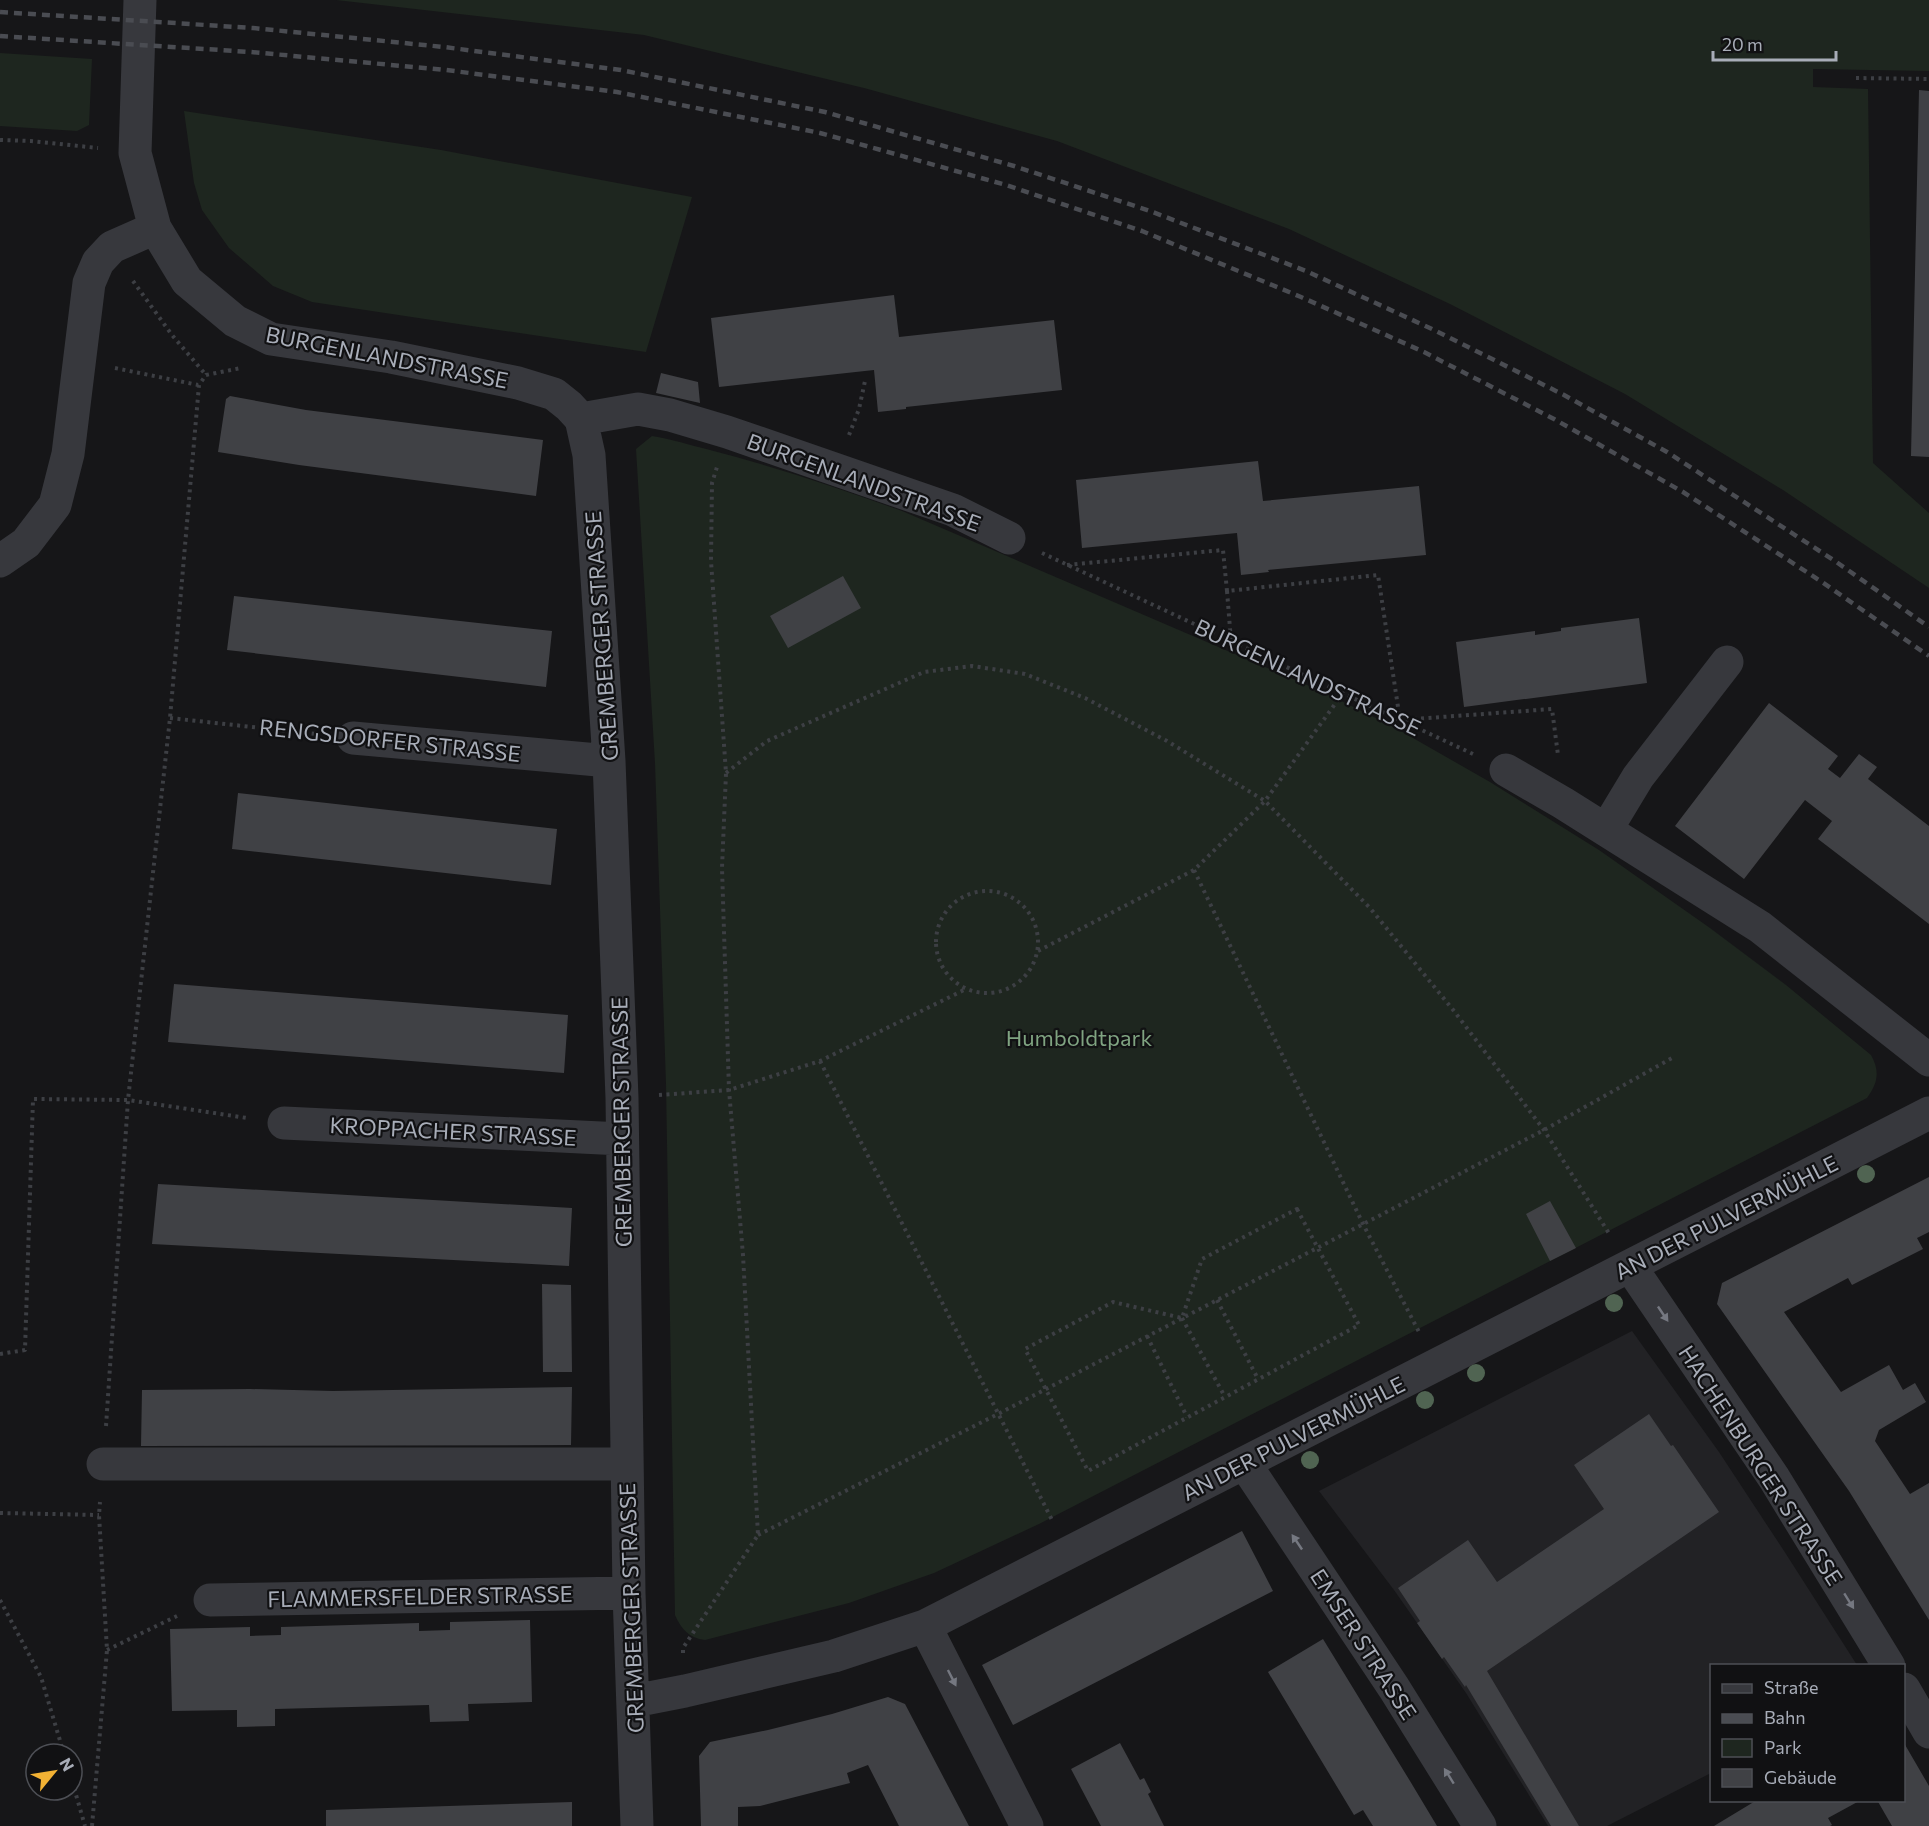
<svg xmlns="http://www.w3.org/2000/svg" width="1929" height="1826" font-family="Commissioner,sans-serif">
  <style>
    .built { fill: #222225 }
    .green { fill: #1e261f }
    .building { fill: #404145 }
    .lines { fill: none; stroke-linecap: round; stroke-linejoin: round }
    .path { stroke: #3d3f44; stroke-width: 4; stroke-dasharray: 3 4.5; stroke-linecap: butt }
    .minor { stroke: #37383d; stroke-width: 33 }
    .rail { stroke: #4a4c52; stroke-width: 4.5; stroke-dasharray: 8 6; stroke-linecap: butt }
    .tree { fill: #506452 }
    .oneway { fill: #757881 }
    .labels { text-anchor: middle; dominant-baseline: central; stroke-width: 4.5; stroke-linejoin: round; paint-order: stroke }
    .street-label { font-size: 22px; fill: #a8adb8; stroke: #111113 }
    .park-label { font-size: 22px; fill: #7fa381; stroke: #111113 }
  </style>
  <rect width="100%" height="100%" fill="#161618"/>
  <!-- built -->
  <path class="built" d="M1632 1331 1719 1452 1786 1554 1857 1665 1712 1666 1711 1773 1607 1826H1548L1466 1693 1394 1590 1319 1491Z"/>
  <!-- green -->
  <path class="green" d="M336 0H1929V71L1813 69V87L1868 89 1873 463 1929 513V588L1783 490 1625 394 1450 304 1289 229 1057 141 864 88 644 35Z
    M0 53 92 59 89 125 77 131 0 126Z
    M184 111 441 150 692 197 646 352 312 302 273 286 229 248 202 210 194 183Z
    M652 436C671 439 690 445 710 450 775 467 839 488 902 511L1321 691 1392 726 1490 782 1599 850 1710 928 1786 985 1871 1055C1880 1071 1878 1083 1867 1098L1039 1524 934 1573 849 1603 705 1640C689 1638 681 1629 675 1615L666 1084 655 763 636 449Z"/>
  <!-- building -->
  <path class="building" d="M1919 90 1929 91V457L1911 456Z
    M894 295 899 337 1054 320 1062 390 906 407V409L878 412 874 370 719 387 711 318Z
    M661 373 698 382 700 403 656 393Z
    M230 396 306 410 543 440 536 496 299 465 218 452 226 399Z
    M1258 461 1263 501 1419 486 1426 555 1268 570 1269 572 1241 575 1237 533 1082 548 1076 480Z
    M843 576 861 608 788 648 770 616Z
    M234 596 552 631 546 687 227 650Z
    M1639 618 1647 683 1464 707 1456 642 1535 631V635L1561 631V628Z
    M1769 703 1838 756 1828 769 1840 778 1859 754 1877 767 1868 779 1929 826V924L1818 839 1832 821 1805 800 1744 879 1675 826Z
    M238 793 557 829 551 885 232 849Z
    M174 984 568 1015 564 1073 168 1042Z
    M1929 1177V1232L1917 1238 1923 1249 1852 1285 1848 1278 1784 1312 1841 1392 1889 1365 1903 1390 1915 1383 1926 1402 1879 1430 1875 1441 1910 1494 1929 1483V1620L1849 1491 1717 1304 1722 1283Z
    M158 1184 572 1208 569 1266 152 1244Z
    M1550 1201 1576 1248 1550 1261 1526 1214Z
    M542 1284 571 1285 572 1372H543Z
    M572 1387 571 1445 141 1446 142 1390 250 1389 333 1391Z
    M1649 1414 1671 1446 1673 1445 1719 1512 1487 1671 1579 1826H1551L1466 1685 1465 1687 1444 1657 1442 1659 1417 1623 1420 1621 1398 1588 1468 1540 1497 1582 1604 1509 1574 1465Z
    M1242 1531 1273 1591 1013 1725 982 1665Z
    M530 1620 532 1702 468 1704 469 1721 430 1722 429 1705 275 1709V1726L237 1727V1710L172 1711 170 1629 250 1627V1636L281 1635V1627L419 1623V1631L450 1630V1622Z
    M1323 1639 1410 1781 1437 1826H1373L1363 1810 1354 1815 1268 1672Z
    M888 1697 905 1704 969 1826H899L868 1765 847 1773 850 1783 760 1806 738 1807V1826H701L699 1756 710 1742 768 1730 832 1714Z
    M1120 1743 1140 1780 1144 1778 1151 1792 1148 1794 1164 1826H1101L1071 1769Z
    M1904 1743 1929 1786V1826H1892L1877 1800H1904Z
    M1757 1800H1861L1828 1818 1832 1825 1830 1826H1714Z
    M572 1802V1826H326V1810Z"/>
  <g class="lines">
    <!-- path -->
    <path class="path" d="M1856 78 1929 79
      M0 140 31 141 98 148
      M133 281 172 335 206 375
      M115 368 198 385
      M849 435 859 409 865 381
      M1042 553 1473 754
      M1067 565 1223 550 1227 591 1378 575 1400 720 1552 709 1558 755
      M1227 591 1231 641
      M170 718 316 734
      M726 773 767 741 924 672 972 666 1025 674 1085 698 1167 741 1265 801 1370 908 1454 1011 1544 1130 1610 1235
      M1194 870 1363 1224 1419 1332
      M936 942a51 51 0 1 1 102 0a51 51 0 1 1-102 0Z
      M1038 951 1194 870 1265 801 1343 693
      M820 1061 1052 1520
      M659 1095 729 1090 820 1061 966 989
      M1297 1209 1359 1325 1088 1471 1025 1349 1113 1302 1182 1318 1202 1259Z
      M1217 1300 1258 1379
      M1182 1318 1225 1397
      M1147 1336 1187 1417
      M0 1354 25 1350 33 1099 128 1100 247 1118
      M106 1426 128 1100 170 718 199 385 206 375 241 368
      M0 1513 99 1515
      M758 1535 998 1414 1544 1130 1672 1058
      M0 1600 41 1677 64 1754
      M107 1650 177 1616
      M683 1653V1648L758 1535 743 1255 729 1090 722 868 726 773 711 561 712 483 717 467
      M72 1781 85 1826
      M92 1826 107 1650 99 1515 100 1502"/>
    <!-- minor -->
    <path class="minor" d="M140 0 135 153 155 228 187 281 235 321 271 339 391 357 518 383 554 394 569 406 581 419 589 455 609 761 622 1098 629 1593 637 1826
      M581 419 638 409 670 415 727 432 953 510 1009 538
      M0 561 26 543 55 505 68 454 89 283 98 262 112 247 155 228
      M353 738 609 761
      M1506 770 1563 803 1760 927 1929 1060
      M1606 830 1638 777 1727 662
      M284 1123 622 1139
      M1630 1266 1774 1478 1889 1666
      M103 1464H627
      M1245 1464 1394 1688 1480 1826
      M210 1600 629 1593
      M925 1626 1027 1826
      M1904 1689 1929 1732
      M634 1701 685 1691 834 1656 925 1626 1929 1113"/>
    <!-- rail -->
    <path class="rail" d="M0 12 253 28 444 47 621 70 825 112 1014 166 1150 211 1306 271 1432 329 1564 395 1667 452 1835 561 1929 627
      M0 36 251 52 446 70 617 92 820 133 1006 185 1142 231 1301 297 1424 352 1554 419 1683 492 1822 582 1929 656"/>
  </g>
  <!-- trees -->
  <g class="tree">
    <circle cx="1866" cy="1174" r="9"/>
    <circle cx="1614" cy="1303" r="9"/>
    <circle cx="1476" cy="1373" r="9"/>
    <circle cx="1425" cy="1400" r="9"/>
    <circle cx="1310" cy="1460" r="9"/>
  </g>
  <!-- one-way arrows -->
  <defs><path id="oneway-solid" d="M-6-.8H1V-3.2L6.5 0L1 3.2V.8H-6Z" transform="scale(1.5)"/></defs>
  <g class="oneway">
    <use href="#oneway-solid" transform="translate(1663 1314) rotate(56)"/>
    <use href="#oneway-solid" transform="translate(1297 1542) rotate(-124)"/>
    <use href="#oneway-solid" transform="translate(1849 1601) rotate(58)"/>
    <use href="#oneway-solid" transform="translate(952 1678) rotate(63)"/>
    <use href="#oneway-solid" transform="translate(1449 1776) rotate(-122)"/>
  </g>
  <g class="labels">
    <!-- street labels -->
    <g class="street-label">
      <text transform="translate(387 357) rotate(11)">BURGENLANDSTRASSE</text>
      <text transform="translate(864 482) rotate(20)">BURGENLANDSTRASSE</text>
      <text transform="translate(601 636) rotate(-94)">GREMBERGER STRASSE</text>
      <text transform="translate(1308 677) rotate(25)">BURGENLANDSTRASSE</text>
      <text transform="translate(390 740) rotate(6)">RENGSDORFER STRASSE</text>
      <text transform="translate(621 1122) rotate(-91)">GREMBERGER STRASSE</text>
      <text transform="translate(453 1131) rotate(3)">KROPPACHER STRASSE</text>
      <text transform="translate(1726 1217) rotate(-27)">AN DER PULVERMÜHLE</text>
      <text transform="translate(1293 1438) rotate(-27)">AN DER PULVERMÜHLE</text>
      <text transform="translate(1761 1465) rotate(57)">HACHENBURGER STRASSE</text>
      <text transform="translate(420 1596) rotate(-1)">FLAMMERSFELDER STRASSE</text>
      <text transform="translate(631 1608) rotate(-92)">GREMBERGER STRASSE</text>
      <text transform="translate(1364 1644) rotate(57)">EMSER STRASSE</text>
    </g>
    <!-- park labels -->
    <g class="park-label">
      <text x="1079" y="1037">Humboldtpark</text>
    </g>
  </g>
  <!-- legend -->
  <rect x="1710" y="1664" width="195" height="138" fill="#111113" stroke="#4d4f55" stroke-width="1.5"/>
  <rect x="1722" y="1684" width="30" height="9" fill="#37383d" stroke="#4d4f55" stroke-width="1.5"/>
  <text x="1764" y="1694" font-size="18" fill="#a8adb8">Straße</text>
  <rect x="1722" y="1714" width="30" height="9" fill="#4a4c52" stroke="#4d4f55" stroke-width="1.5"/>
  <text x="1764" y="1724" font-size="18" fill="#a8adb8">Bahn</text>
  <rect x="1722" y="1739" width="30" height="18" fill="#1e261f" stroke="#4d4f55" stroke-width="1.5"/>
  <text x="1764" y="1754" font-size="18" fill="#a8adb8">Park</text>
  <rect x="1722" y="1769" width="30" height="18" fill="#404145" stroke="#4d4f55" stroke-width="1.5"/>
  <text x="1764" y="1784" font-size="18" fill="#a8adb8">Gebäude</text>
  <!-- north arrow -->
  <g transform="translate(54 1772) rotate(60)"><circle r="28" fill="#111113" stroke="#4d4f55" stroke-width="1.5"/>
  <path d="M0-4.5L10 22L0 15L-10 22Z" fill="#f2b134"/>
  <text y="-9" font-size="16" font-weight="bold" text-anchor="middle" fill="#a8adb8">N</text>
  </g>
  <!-- scale -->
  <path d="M1713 51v9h123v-9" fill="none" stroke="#a8adb8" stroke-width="3"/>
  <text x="1722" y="51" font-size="18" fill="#a8adb8" stroke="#111113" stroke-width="4.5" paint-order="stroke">20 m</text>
</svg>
